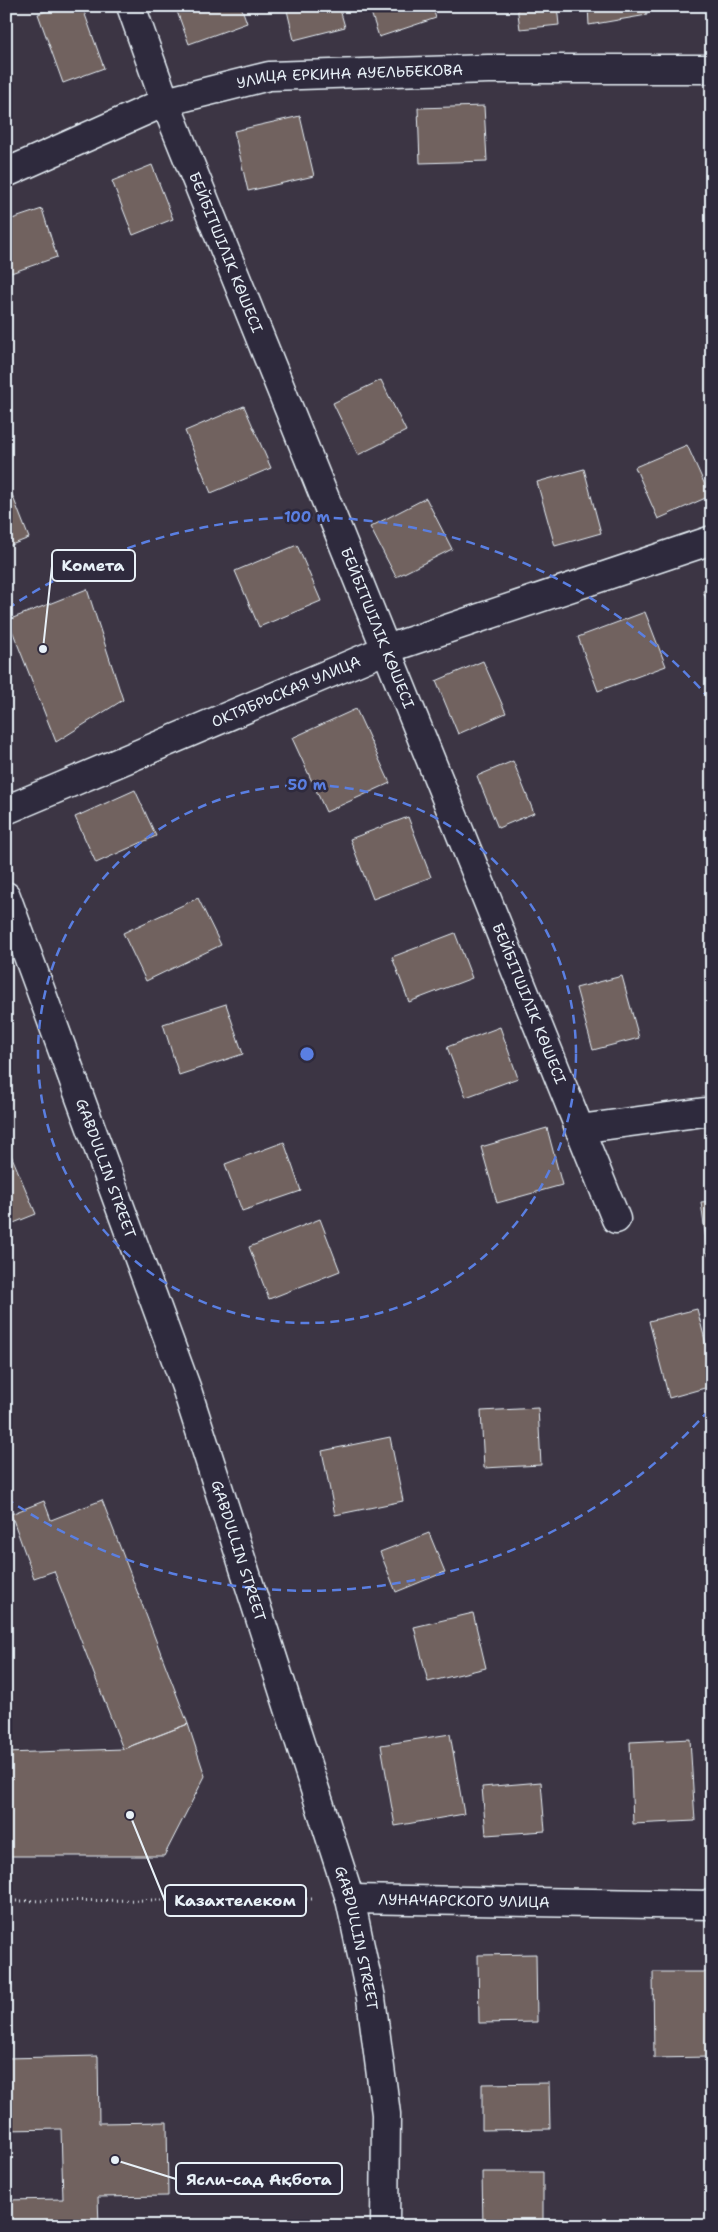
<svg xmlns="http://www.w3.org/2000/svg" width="718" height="2232" font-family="'Shantell Sans',sans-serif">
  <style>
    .building { fill: #71625f; stroke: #e8f1f8 }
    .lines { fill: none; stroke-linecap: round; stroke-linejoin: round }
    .street-casing { stroke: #e8f1f8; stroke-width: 31 }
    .secondary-casing { stroke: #e8f1f8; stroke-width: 31 }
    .path { stroke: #e8f1f8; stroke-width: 3; stroke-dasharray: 1 4; stroke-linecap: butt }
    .street { stroke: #2f2a3d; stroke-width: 28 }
    .secondary { stroke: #2f2a3d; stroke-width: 28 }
    .ring { fill: none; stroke: #5a7fe2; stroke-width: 2.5; stroke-dasharray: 9 6 }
    .labels { text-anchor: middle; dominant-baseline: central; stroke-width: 5; stroke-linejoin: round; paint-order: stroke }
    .street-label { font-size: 15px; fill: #e8f1f8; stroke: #2f2a3d }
    .centre { fill: #5a7fe2; stroke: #2f2a3d; stroke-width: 2.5 }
    .ring-label { font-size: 15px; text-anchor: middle; font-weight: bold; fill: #5a7fe2; stroke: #2f2a3d; stroke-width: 5; stroke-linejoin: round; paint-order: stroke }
    .leader { fill: none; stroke: #e8f1f8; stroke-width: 2 }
    .callout-dot { fill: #e8f1f8; stroke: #2f2a3d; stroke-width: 2 }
    .callout { fill: #2f2a3d; stroke: #e8f1f8; stroke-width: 2 }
    .callout-label { font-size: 16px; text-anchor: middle; font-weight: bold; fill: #e8f1f8 }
  </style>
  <rect width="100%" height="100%" fill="#3c3544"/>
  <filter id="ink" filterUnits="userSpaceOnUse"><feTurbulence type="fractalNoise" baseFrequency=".02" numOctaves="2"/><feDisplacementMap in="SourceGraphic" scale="10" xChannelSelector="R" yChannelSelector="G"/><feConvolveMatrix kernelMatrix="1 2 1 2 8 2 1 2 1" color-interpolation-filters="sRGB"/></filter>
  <g filter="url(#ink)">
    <!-- building -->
    <path class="building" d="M60 6H82L104 68 63 83 38 14Z
      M175 6H241L247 23 189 44Z
      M286 6H339L345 27 294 40Z
      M369 6H432L436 18 379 37Z
      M517 6H557L559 25 520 29Z
      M588 6H646L647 15 589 25Z
      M484 106 487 161 420 163 418 108Z
      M300 116 314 176 248 191 234 131Z
      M152 165 173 219 133 235 112 181Z
      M42 209 57 257 8 274 6 221Z
      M381 380 406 431 358 455 333 403Z
      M244 406 271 468 211 493 185 431Z
      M687 445 710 496 658 519 635 467Z
      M584 469 601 533 555 546 537 482Z
      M6 479 29 538 6 547Z
      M426 498 452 549 396 577 370 527Z
      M297 545 321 601 259 627 235 571Z
      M712 587V612L703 591Z
      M87 589 123 700 56 742 8 620Z
      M645 612 666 666 598 691 578 637Z
      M483 661 506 713 458 734 436 681Z
      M356 709 390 783 326 812 292 738Z
      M513 761 534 813 498 828 477 776Z
      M135 790 156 836 96 863 75 817Z
      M408 817 431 877 373 899 350 839Z
      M198 898 221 945 146 981 123 933Z
      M455 933 472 978 409 1002 392 957Z
      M622 976 639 1038 593 1050 576 988Z
      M226 1004 243 1054 179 1075 163 1024Z
      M500 1027 518 1078 466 1097 447 1047Z
      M547 1128 562 1185 497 1203 481 1147Z
      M284 1142 301 1191 242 1211 225 1164Z
      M6 1143 36 1214 6 1226Z
      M712 1201V1255L708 1256 701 1202Z
      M320 1219 340 1271 269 1299 249 1247Z
      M697 1309 712 1367V1386L669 1398 649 1321Z
      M538 1408 541 1465 484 1468 481 1411Z
      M390 1437 403 1501 335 1515 322 1451Z
      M102 1500 188 1724 123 1749 54 1571 34 1578 11 1514 44 1501 51 1520Z
      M429 1533 445 1572 396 1592 380 1552Z
      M473 1613 486 1668 428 1682 414 1627Z
      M188 1724 205 1776 164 1856H6V1753L123 1749Z
      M450 1734 464 1814 395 1826 381 1745Z
      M690 1739 695 1821 633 1824 630 1742Z
      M541 1782 545 1831 486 1835 482 1787Z
      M536 1954 537 2022 479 2023 478 1955Z
      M653 1972H708V2057L654 2058Z
      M98 2056 99 2123 167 2122 168 2196 98 2197 99 2226H6V2200L63 2199 61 2129 6 2130V2058Z
      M549 2083 550 2129 482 2130V2084Z
      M482 2172H543V2226H483Z"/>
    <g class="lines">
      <defs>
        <g id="street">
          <path id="s1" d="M131 6 165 102 616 1219"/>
          <path id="s2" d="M6 173 165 102 269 76 488 69H712"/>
          <path id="s3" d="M6 810 387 649 712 540"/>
          <path d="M579 1129 712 1111"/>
          <path id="s4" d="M350 1899 712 1905"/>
        </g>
        <g id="secondary">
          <path id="s5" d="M6 896 186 1387 350 1899 371 1998 386 2114 385 2226"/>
        </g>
      </defs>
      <!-- street casing -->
      <use href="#street" class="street-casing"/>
      <!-- secondary casing -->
      <use href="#secondary" class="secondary-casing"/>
      <!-- path -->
      <path class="path" d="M6 1901 316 1899"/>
      <!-- street -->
      <use href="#street" class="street"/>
      <!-- secondary -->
      <use href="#secondary" class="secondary"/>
    </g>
  </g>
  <!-- distance rings -->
  <g class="ring">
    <circle cx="307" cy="1054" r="269"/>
    <path d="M709 1410A537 537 0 0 1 7 1499M7 609A537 537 0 0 1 709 698"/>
  </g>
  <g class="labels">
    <!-- street labels -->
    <g class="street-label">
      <text stroke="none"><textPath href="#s2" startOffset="362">УЛИЦА ЕРКИНА АУЕЛЬБЕКОВА</textPath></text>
      <text stroke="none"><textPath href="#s1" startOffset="264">БЕЙБІТШІЛІК КӨШЕСІ</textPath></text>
      <text stroke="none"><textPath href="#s1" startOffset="669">БЕЙБІТШІЛІК КӨШЕСІ</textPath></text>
      <text stroke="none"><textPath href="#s3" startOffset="304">ОКТЯБРЬСКАЯ УЛИЦА</textPath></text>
      <text stroke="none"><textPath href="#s1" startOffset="1074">БЕЙБІТШІЛІК КӨШЕСІ</textPath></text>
      <text stroke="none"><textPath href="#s5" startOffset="290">GABDULLIN STREET</textPath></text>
      <text stroke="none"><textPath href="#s5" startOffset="695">GABDULLIN STREET</textPath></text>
      <text stroke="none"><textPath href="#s4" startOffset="114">ЛУНАЧАРСКОГО УЛИЦА</textPath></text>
      <text stroke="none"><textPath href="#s5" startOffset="1100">GABDULLIN STREET</textPath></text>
    </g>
  </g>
  <circle cx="307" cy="1054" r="8" class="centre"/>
  <g class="ring-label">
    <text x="307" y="522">100 m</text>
    <text x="307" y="790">50 m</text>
  </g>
  <!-- callouts -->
  <path class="leader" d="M43 649L52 566M130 1815L165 1901M115 2160L176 2179"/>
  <g class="callout-dot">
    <circle cx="43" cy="649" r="5"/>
    <circle cx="130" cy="1815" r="5"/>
    <circle cx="115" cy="2160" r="5"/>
  </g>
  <g class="callout">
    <rect x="52" y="550" width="83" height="31" rx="5"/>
    <rect x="165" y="1885" width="141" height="31" rx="5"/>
    <rect x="176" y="2163" width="166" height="31" rx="5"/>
  </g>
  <g class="callout-label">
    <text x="93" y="571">Комета</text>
    <text x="235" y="1906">Казахтелеком</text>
    <text x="259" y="2185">Ясли-сад Ақбота</text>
  </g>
  <!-- margin -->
  <rect width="718" height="2232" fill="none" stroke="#2f2a3d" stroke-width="25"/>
  <rect x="12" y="12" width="693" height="2207" fill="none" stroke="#e8f1f8" stroke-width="2" filter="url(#ink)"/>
</svg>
